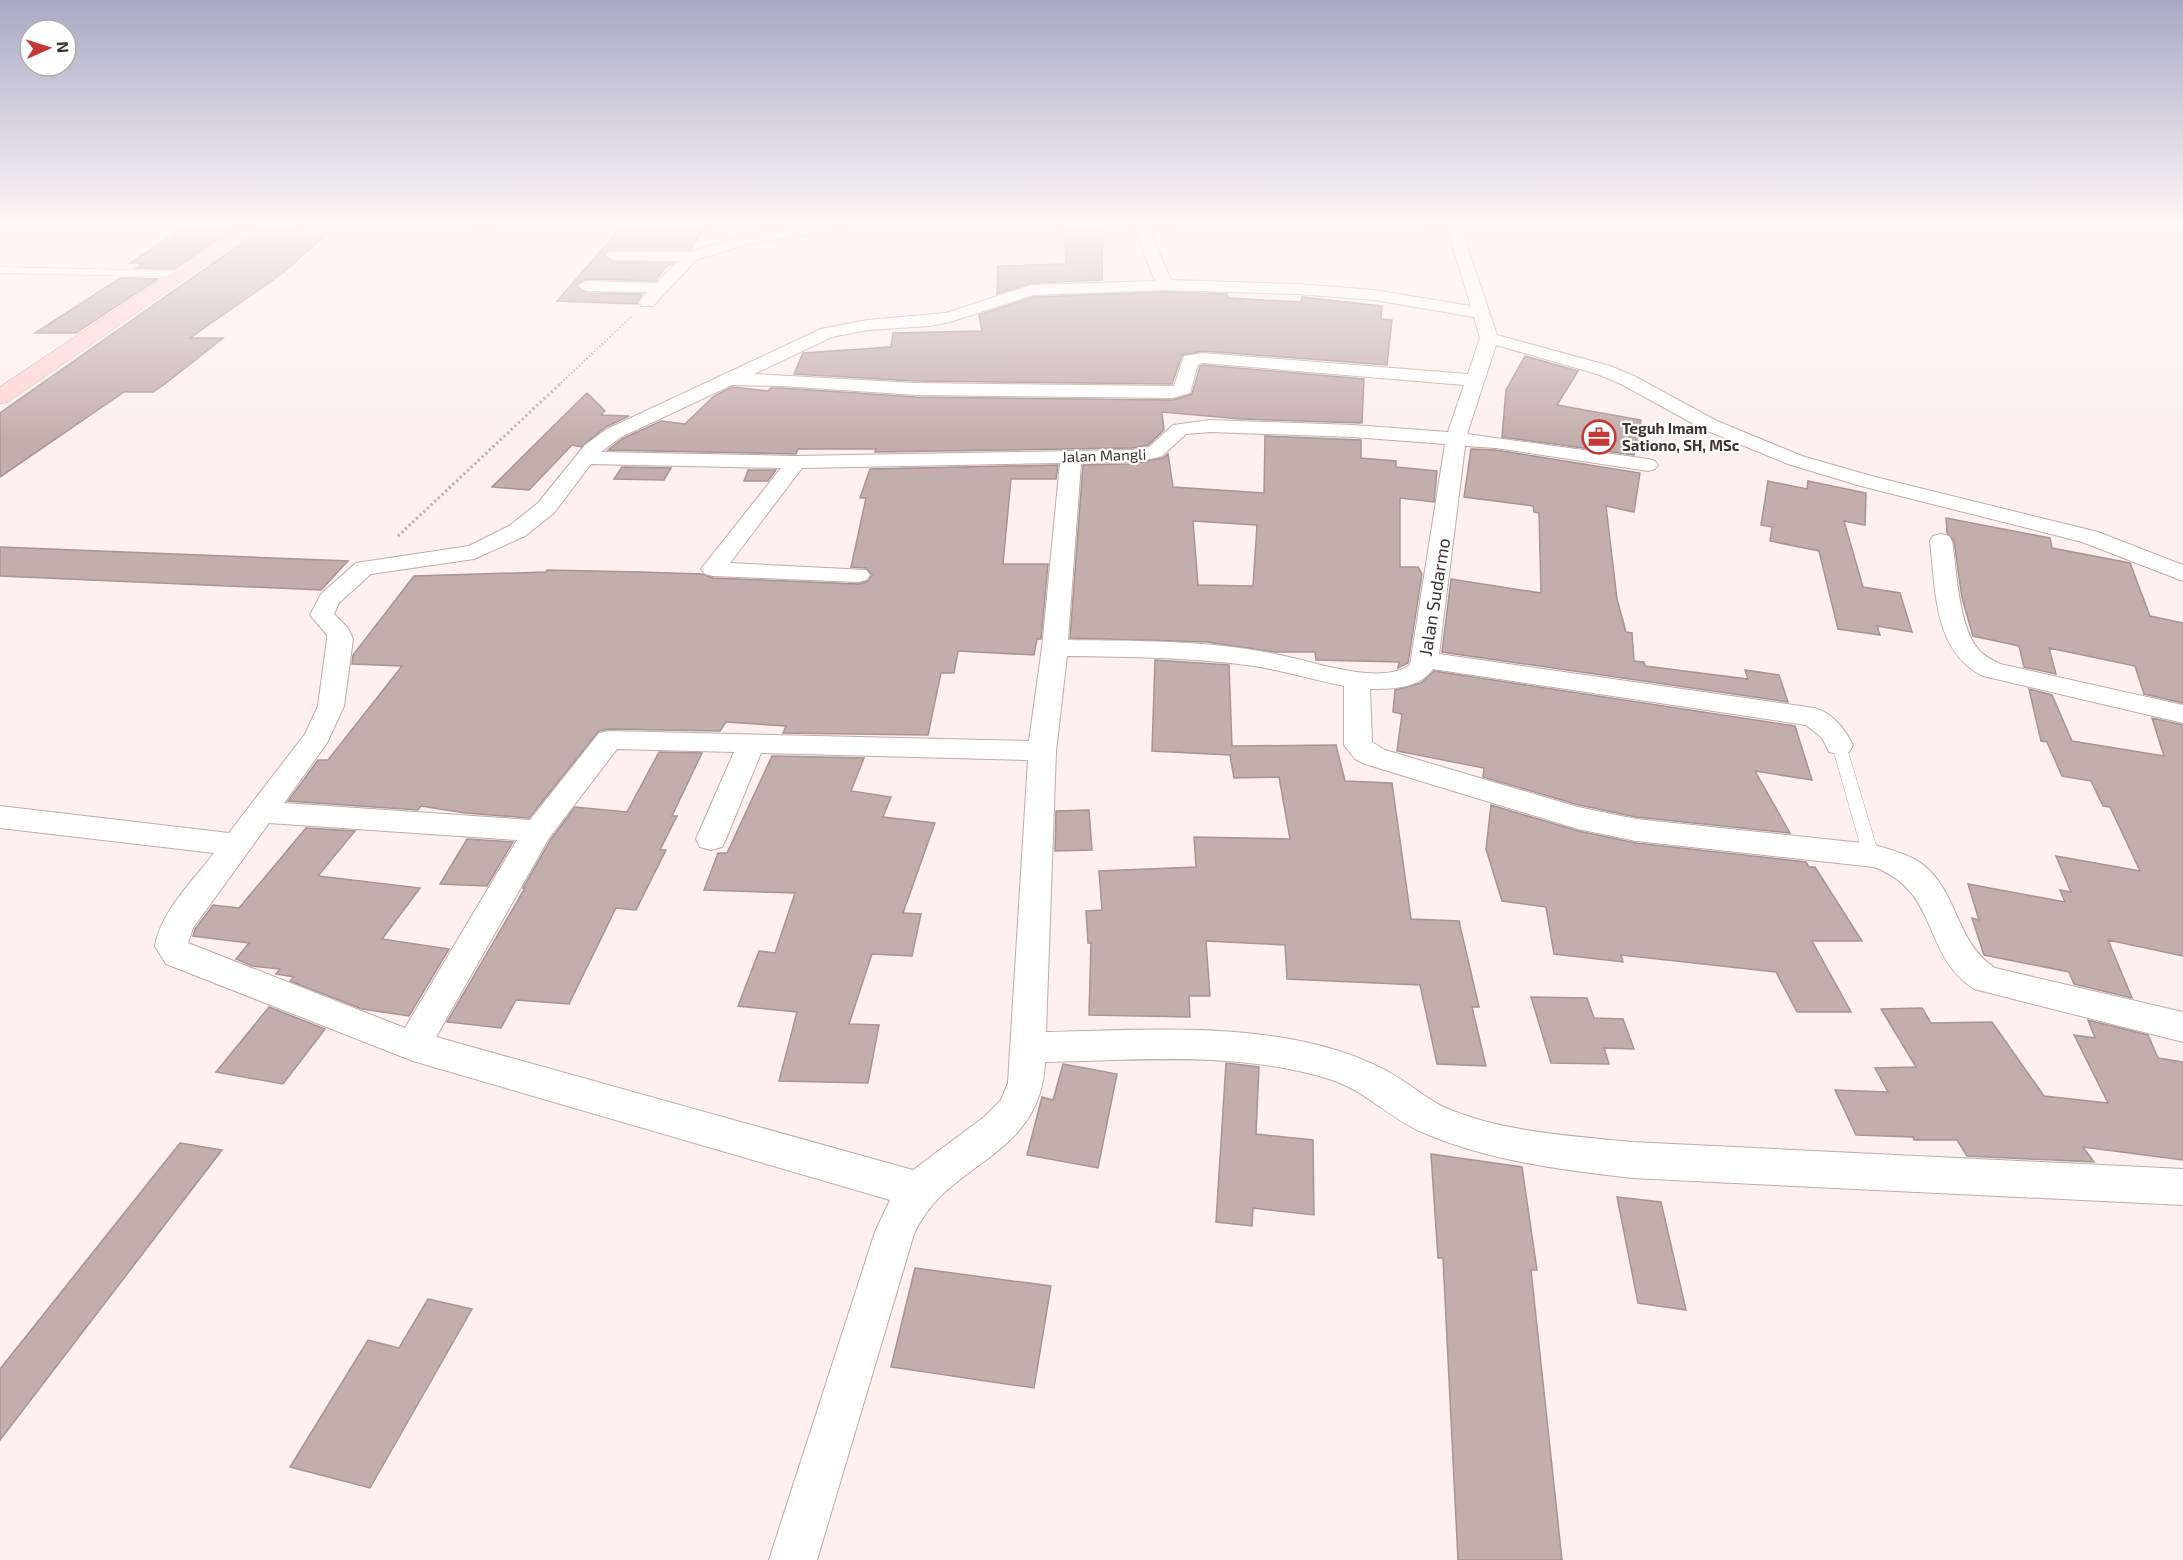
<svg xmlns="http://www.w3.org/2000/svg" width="2183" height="1560" font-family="'Exo 2',sans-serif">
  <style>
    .building { fill: #c2aeab; stroke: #a99492; stroke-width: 1.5; fill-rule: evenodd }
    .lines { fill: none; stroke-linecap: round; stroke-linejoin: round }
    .lane-casing { stroke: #c0aba9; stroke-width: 1 }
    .street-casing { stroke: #c0aba9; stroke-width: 2 }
    .secondary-casing { stroke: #c0aba9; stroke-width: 1 }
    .path-far1 { stroke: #b6abaa; stroke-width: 2; stroke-dasharray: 1.5 2; stroke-linecap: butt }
    .path { stroke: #b6abaa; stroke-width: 3; stroke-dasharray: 2 3; stroke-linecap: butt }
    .lane { fill: #fff; fill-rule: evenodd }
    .street { fill: #fff; fill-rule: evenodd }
    .secondary { fill: #fdd3d1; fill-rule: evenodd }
    .labels { text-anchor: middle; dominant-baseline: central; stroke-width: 4.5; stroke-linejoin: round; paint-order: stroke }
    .far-poi-label { font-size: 15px; font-weight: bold; fill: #3b3332; stroke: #fff; text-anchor: start }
    .far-street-label { font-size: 15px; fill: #3b3332; stroke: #fff }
    .street-label { font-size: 18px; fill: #3b3332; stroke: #fff }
  </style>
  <rect width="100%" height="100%" fill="#fdf0ee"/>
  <!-- building -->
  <path class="building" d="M654 225H707L690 250H609L604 253 605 257 614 262 673 263 666 267 655 281 586 279 576 285 586 293 642 294 637 304 557 301 620 229H651Z
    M1064 225H1103L1102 280 1031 283 997 294 998 266 1066 264Z
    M185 227 235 228 174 269 136 268 143 263H130Z
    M263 228H298L292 234 328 233 283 273 190 338H223L165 384 153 392H124L0 477V413Z
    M120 278 158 279 76 333H35Z
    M1165 292 1227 294 1228 298 1301 302 1302 297 1382 306 1381 319 1392 320 1387 365 1203 351 1182 355 1172 384 916 381 794 374 803 353 891 347 893 333 982 331 979 315 1033 297Z
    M1525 356 1578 371 1557 405 1641 420 1634 455 1502 437 1506 390Z
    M1203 365 1364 379 1362 423 1241 419 1162 412 1164 430 1148 445 1132 448 875 452 876 449H798L796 454 608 450 622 439 661 421 685 424 714 396 732 387 768 391 771 388H782L916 397 1173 400 1192 394 1200 366Z
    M587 393 605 411 601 415 629 416 606 427 581 447 572 445 529 490 492 487Z
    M1265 436 1361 440V458L1396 461V467L1437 471 1434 502 1400 498V567H1418L1422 574 1408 663 1398 668 1399 662 1316 660 1315 652H1275L1207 642 1070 638 1083 465 1132 464 1163 458 1168 454 1173 487 1264 493ZM1193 521 1257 525 1253 586 1198 585Z
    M1471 449 1496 450 1640 473 1634 512 1606 506 1617 599 1626 632 1632 633 1634 661 1644 662 1645 666 1748 679 1745 670 1779 675 1788 702 1442 652 1451 579 1541 593 1539 513 1534 512 1533 506 1464 497Z
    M1058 465 1056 479H1011L1003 564H1048L1041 639H1037L1034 655 958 651 954 673H941L928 735 783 733 786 726 726 722 720 731 609 729 599 731 529 818 465 813 421 806 418 810 288 801 318 760H328L402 666 352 664 353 655 414 576 546 572 547 570 640 572 702 574 713 578 859 584 868 581 872 575 866 568 851 567 866 498H860L870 469Z
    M622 467 671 468 664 480 614 479Z
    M748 470H776L768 481H744Z
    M1768 481 1807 489 1808 481 1866 493 1865 525 1844 521 1863 587 1900 593 1912 632 1877 626 1880 635 1838 629 1819 551 1770 541 1772 527 1761 525Z
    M1946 518 2050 538 2052 548 2130 563 2150 616 2183 623V703L2144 694 2135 666 2049 648 2056 674 2024 667 2019 646 1973 636 1962 598 1954 541 1947 533Z
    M0 547 348 561 321 590 0 576Z
    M1155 660 1229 665 1232 746 1336 745 1345 781 1392 783 1411 919 1459 921 1479 1007H1472L1486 1066 1437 1064 1420 985 1287 979 1285 945 1206 941 1210 996H1189L1190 1017 1089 1015 1091 943H1088L1086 911 1102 910 1099 871 1196 867 1194 837 1290 839 1279 777 1234 778 1230 755 1152 751Z
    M1434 671 1795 726 1812 780 1755 771 1790 833 1636 817 1579 805 1483 777 1484 768 1397 751 1402 714 1393 712 1395 690 1421 683Z
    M2029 689 2052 695 2072 741 2164 756 2152 718 2183 725V956L2108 940 2132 998 2074 984 2069 972 1984 955 1972 918 1979 920 1968 884 2065 902 2060 890 2071 892 2056 856 2140 871 2110 807 2103 806 2091 781 2062 776 2047 742 2041 741Z
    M659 752 702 753 672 816H677L660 850H666L636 910 616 908 569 1004 516 1000 501 1028 447 1022 525 888H523L551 839 575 807 627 812Z
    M772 756 864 758 851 791 891 797 883 817 935 823 903 913 921 914 912 956 872 954 849 1024 879 1025 868 1083 779 1081 797 1012 738 1006 759 951 775 953 795 893 704 890 718 853H727Z
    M1491 805 1578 831 1636 843 1806 862 1809 867H1815L1862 941H1812L1851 1012H1797L1776 972 1621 955 1623 962 1554 954 1546 907 1502 901 1486 849Z
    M1089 810 1092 850 1055 851 1056 811Z
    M306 828 355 831 318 876 420 888 382 939 449 949 409 1016 362 1009 290 981 294 977 276 974 280 969 252 966 236 959 249 943 193 936 195 929 213 905 239 908Z
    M467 839 513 842 487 886 440 884Z
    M1531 997 1587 998 1594 1018 1623 1019 1634 1049 1604 1048 1609 1064 1551 1063Z
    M269 1007 325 1029 283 1084 216 1072Z
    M1922 1008 1931 1023 1992 1022 2044 1096 2108 1103 2074 1035 2095 1038 2088 1020 2148 1035 2158 1058 2183 1062V1160L2083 1147 2094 1162 1967 1156 1957 1140H1914L1913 1137 1856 1135 1835 1090 1888 1092 1875 1068 1916 1067 1881 1009Z
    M1226 1063 1259 1067 1256 1134 1313 1140 1314 1215 1253 1208 1252 1226 1216 1222Z
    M1063 1064 1117 1074 1098 1168 1027 1155 1042 1097 1053 1100Z
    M180 1143 222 1150 0 1440V1369Z
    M1431 1154 1522 1167 1537 1270H1531L1562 1560H1458L1443 1258H1438Z
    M1617 1197 1661 1202 1686 1310 1638 1303Z
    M915 1268 1051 1286 1034 1388 891 1367Z
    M428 1299 472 1309 370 1488 290 1467 368 1340 399 1348Z"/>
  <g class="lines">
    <defs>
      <path id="lane" d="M0 267 180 271 184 274 180 277 0 273Z
        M1839 740 1846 745 1879 855 1877 859H1865L1863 855 1832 745Z"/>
      <path id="street" d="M479 225H493L489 231H479L477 228Z
        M819 225H855L848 229 751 243 696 260 653 306H641L639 302 647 292 586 291 578 286 586 281 656 283 678 261 614 260 606 255 609 252H690L749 234Z
        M1133 225H1177L1175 228 1149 229 1171 280 1297 284 1374 290 1471 306 1447 229H1429L1422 225H1460L1497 335 1610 366 1634 376 1717 421 1802 456 1875 477 2098 532 2183 565V581L2082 542 1861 486 1788 464 1703 429 1621 384 1597 374 1496 345 1467 434 1648 459 1655 461 1658 465 1655 469 1648 471 1496 448 1465 446 1439 654 1814 708C1833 713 1844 728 1853 745L1849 752 1839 754 1829 752 1822 738 1806 725 1433 669C1419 689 1392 689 1370 689L1372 742 1385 750 1578 807 1636 819 1871 844C1891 850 1915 855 1930 871 1959 901 1958 944 1995 968L2183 1012V1042L1974 989C1920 952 1941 893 1874 867L1636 841 1578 829 1365 764 1355 759 1344 745V686C1314 680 1285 671 1254 666 1192 657 1129 657 1067 656L1056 751 1046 1032C1143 1030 1242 1022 1336 1050 1359 1057 1382 1067 1402 1080 1416 1089 1429 1100 1444 1107 1499 1132 1573 1136 1632 1142L2183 1169V1205L1632 1178C1561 1170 1490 1161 1424 1133 1390 1119 1365 1090 1329 1079 1238 1051 1139 1060 1045 1062 1041 1159 947 1160 914 1234L817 1560H769L875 1232 890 1200 413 1061 166 964 155 946C161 911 193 881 214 853L0 828V806L229 833 305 734 318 706 327 639V635L310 615 321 594 356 563 469 546 509 526 538 503 585 445 607 429 821 329 867 320 946 313 1031 285 1155 281ZM1165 290 1297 294 1374 300 1474 317 1480 338 1468 374 1203 353 1184 356 1174 386H1172L916 383 754 374 832 337 867 330 930 326 950 322 1033 295ZM1203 363 1464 385 1448 432 1353 425 1210 420 1173 425 1149 447 1132 450 796 456 601 452 621 437 732 385 782 386 916 395 1173 398 1190 393 1198 364ZM1210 432 1353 437 1445 444 1410 665C1382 685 1320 664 1289 657 1218 640 1141 641 1068 640L1081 463 1132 462 1155 458 1162 456 1186 434ZM1060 463 1042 648 1029 741 609 731 599 733 530 820 284 803 327 743 344 706 353 639 348 628 334 614 339 603 371 574 474 559 525 536 554 513 591 464 781 468 701 569 705 574 713 576 858 582 866 580 870 575 866 570 730 563 802 468ZM617 749 734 752 696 839 700 847 711 850 722 847 726 839 761 753 1028 760 1008 1083 1001 1100 984 1117 913 1170 436 1037 549 838ZM269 823 517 840 405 1028 188 943 193 928Z
        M1941 534 1949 536 1952 541C1957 570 1958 629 1980 651 1985 657 1993 660 2000 664L2183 705V723L1983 676C1933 651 1936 590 1930 541L1933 536Z"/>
      <path id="secondary" d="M243 225H263L8 402 0 404V387Z"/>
    </defs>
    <!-- lane casing -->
    <use href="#lane" class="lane-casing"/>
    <!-- street casing -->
    <use href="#street" class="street-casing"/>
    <!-- secondary casing -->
    <use href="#secondary" class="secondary-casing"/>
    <!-- path-far1 -->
    <path class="path-far1" d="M561 383 631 317"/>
    <!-- path -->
    <path class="path" d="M398 536 562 382"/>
    <!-- lane -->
    <use href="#lane" class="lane"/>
    <!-- street -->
    <use href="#street" class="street"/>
    <!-- secondary -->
    <use href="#secondary" class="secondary"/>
  </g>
  <!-- sky -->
  <linearGradient id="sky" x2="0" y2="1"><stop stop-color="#a9a8c4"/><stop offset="0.51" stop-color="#fef8f7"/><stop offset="1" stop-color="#fef8f7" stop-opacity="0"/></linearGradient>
  <rect width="2183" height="443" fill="url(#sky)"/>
  <!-- icons -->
  <defs>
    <symbol id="office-ring" viewBox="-11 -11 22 22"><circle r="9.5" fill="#fff" stroke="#c63836" stroke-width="1.5"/><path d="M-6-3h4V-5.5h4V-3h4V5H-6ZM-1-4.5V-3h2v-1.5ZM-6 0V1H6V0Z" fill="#c63836"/></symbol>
  </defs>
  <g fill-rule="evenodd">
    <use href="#office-ring" x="1580" y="418" width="38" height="38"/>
  </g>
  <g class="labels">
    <!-- far-poi labels -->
    <g class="far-poi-label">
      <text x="1622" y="428">Teguh Imam<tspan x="1622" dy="17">Sationo, SH, MSc</tspan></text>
    </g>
    <!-- far-street labels -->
    <g class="far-street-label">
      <text transform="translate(1104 455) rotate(-2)">Jalan Mangli</text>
    </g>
    <!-- street labels -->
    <g class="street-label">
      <text transform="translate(1434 597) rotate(-81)">Jalan Sudarmo</text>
    </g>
  </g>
  <!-- north arrow -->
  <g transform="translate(48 48) rotate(87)"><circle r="28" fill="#ffffff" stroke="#b1adad" stroke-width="1.5"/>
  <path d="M0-4.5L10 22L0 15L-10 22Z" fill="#c63836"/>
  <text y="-9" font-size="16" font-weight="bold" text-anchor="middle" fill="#3b3332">N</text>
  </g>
</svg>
